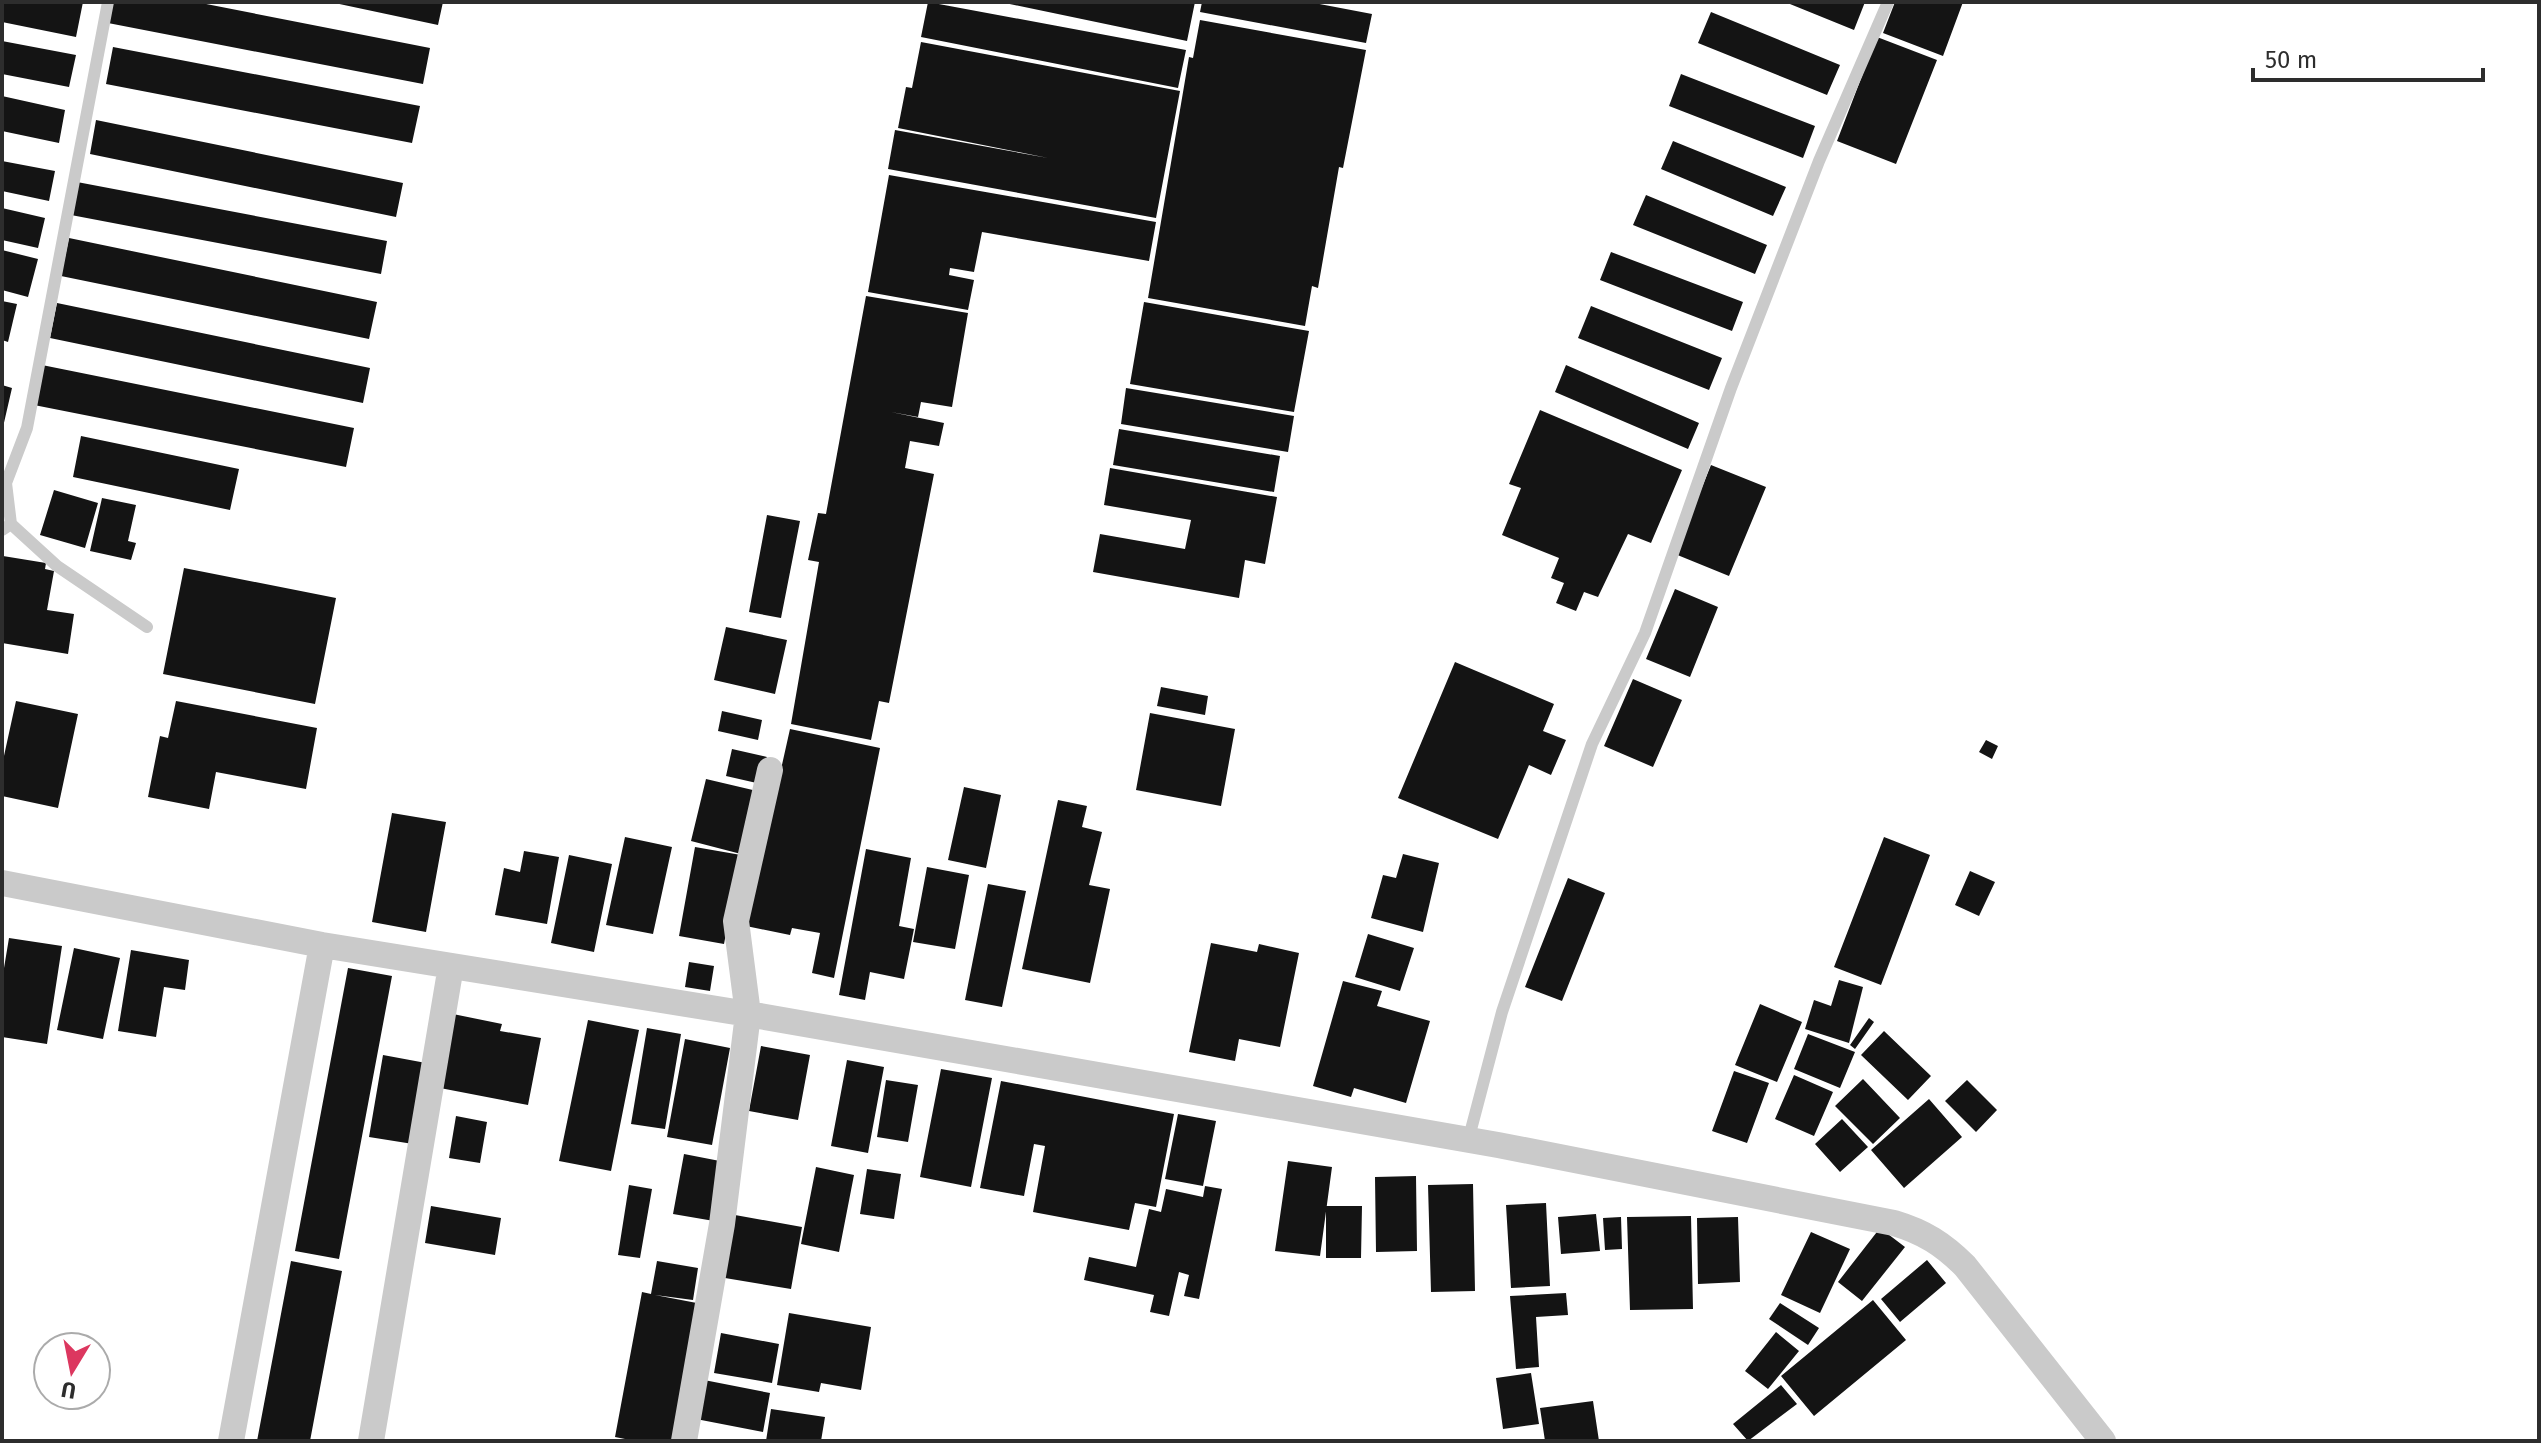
<svg xmlns="http://www.w3.org/2000/svg" width="2541" height="1443" font-family="'Fira Sans',sans-serif">
  <style>
    .building { fill: #141414 }
    .lines { fill: none; stroke-linecap: round; stroke-linejoin: round }
    .lane { stroke: #cacaca; stroke-width: 12 }
    .street { stroke: #cacaca; stroke-width: 26 }
  </style>
  <rect width="100%" height="100%" fill="#fff"/>
  <!-- building -->
  <path class="building" d="M2 2H83L76 37 2 22Z
    M112 2H196L430 48 423 84 108 23Z
    M330 2H443L438 25Z
    M928 2 1186 50 1178 88 921 37Z
    M1000 2H1195L1187 41Z
    M1202 2H1309L1372 14 1366 43 1200 12Z
    M1785 2H1865L1854 30Z
    M1895 2H1963L1943 56 1883 33Z
    M1711 12 1840 65 1827 95 1698 43Z
    M1200 20 1366 50 1343 168 1339 167 1318 288 1312 286 1305 326 1148 298 1189 57 1193 58Z
    M1877 37 1937 60 1896 164 1837 141Z
    M2 41 76 55 69 87 2 74Z
    M921 42 1180 91 1156 218 888 169 895 130 1048 158 898 128 906 87 912 88Z
    M113 47 420 106 412 143 106 84Z
    M1681 74 1815 126 1803 158 1669 106Z
    M2 96 65 110 59 143 2 131Z
    M96 120 403 183 396 217 90 154Z
    M1673 141 1786 187 1773 216 1661 169Z
    M2 161 55 171 49 201 2 191Z
    M889 175 1156 222 1149 261 982 232 974 272 950 268 949 275 974 280 968 310 868 292Z
    M77 182 387 241 381 274 71 215Z
    M1646 195 1767 245 1755 274 1633 225Z
    M2 208 45 218 38 248 2 240Z
    M69 238 377 302 369 339 61 276Z
    M2 250 38 259 28 297 2 290Z
    M1611 252 1743 302 1732 331 1600 280Z
    M866 296 968 313 952 407 921 402 918 417 891 412 944 423 939 446 910 441 905 468 934 474 889 703 879 701 871 740 791 724 819 562 808 560 818 513 826 514Z
    M2 301 17 304 8 342 2 340Z
    M1144 302 1309 331 1294 412 1130 384Z
    M57 303 370 368 363 403 50 338Z
    M1591 306 1722 358 1709 390 1578 338Z
    M42 365 354 428 346 467 34 405Z
    M1566 365 1699 423 1688 449 1555 392Z
    M2 385 12 388 3 427H2Z
    M1126 388 1294 416 1288 452 1121 424Z
    M1540 410 1682 470 1651 543 1628 534 1598 597 1584 592 1576 611 1556 603 1564 583 1551 578 1559 558 1502 535 1521 488 1509 484Z
    M1119 429 1280 456 1274 492 1113 465Z
    M81 436 239 469 230 510 73 477Z
    M1711 465 1766 487 1729 576 1675 554Z
    M1110 468 1277 497 1265 564 1245 560 1239 598 1093 572 1100 534 1185 549 1191 520 1104 505Z
    M54 490 98 503 85 548 40 535Z
    M102 498 136 505 128 541 136 543 131 560 90 551Z
    M767 515 800 521 781 618 749 612Z
    M3 556 46 563 45 569 54 571 47 610 74 614 68 654 2 643Z
    M184 568 336 598 315 704 163 674Z
    M1675 589 1718 607 1690 677 1646 659Z
    M726 627 787 640 775 694 714 680Z
    M1455 662 1554 704 1543 731 1566 740 1551 775 1529 765 1498 839 1398 798Z
    M1633 679 1682 700 1653 767 1604 746Z
    M1161 687 1208 696 1205 715 1157 706Z
    M16 701 78 714 58 808 2 796V765Z
    M176 701 317 728 306 789 216 772 209 809 148 797 160 736 168 738Z
    M722 711 762 720 758 740 718 731Z
    M1150 713 1235 729 1221 806 1136 790Z
    M790 729 880 748 834 978 812 973 820 933 792 928 790 935 746 926Z
    M1986 740 1998 746 1992 759 1979 752Z
    M732 749 767 757 761 784 726 776Z
    M706 779 757 791 741 854 691 841Z
    M964 787 1001 795 986 868 948 860Z
    M1058 800 1087 806 1082 827 1102 832 1089 885 1110 889 1090 983 1022 969Z
    M392 813 446 822 426 932 372 922Z
    M625 837 672 847 653 934 606 925Z
    M1884 837 1930 855 1881 985 1834 967Z
    M695 847 741 855 724 944 679 936Z
    M866 849 911 858 899 926 914 929 904 979 870 972 865 1000 839 995Z
    M524 851 559 857 547 924 495 915 504 868 520 872Z
    M1403 854 1439 863 1423 932 1371 918 1383 875 1396 878Z
    M569 855 612 864 594 952 551 943Z
    M927 867 969 875 955 949 913 942Z
    M1970 871 1995 882 1979 916 1955 905Z
    M1568 878 1605 893 1562 1001 1525 987Z
    M988 884 1026 891 1002 1007 965 1000Z
    M1368 934 1414 948 1400 991 1355 977Z
    M9 938 62 946 47 1044 2 1037V980Z
    M1211 943 1257 952 1259 944 1299 953 1280 1047 1239 1039 1235 1061 1189 1052Z
    M74 948 120 958 103 1039 57 1030Z
    M131 950 189 960 185 990 164 987 156 1037 118 1031Z
    M689 962 714 966 710 991 685 987Z
    M348 968 392 976 339 1259 295 1251Z
    M1839 980 1863 987 1849 1043 1805 1029 1814 1000 1831 1006Z
    M1343 981 1382 991 1377 1006 1430 1021 1406 1103 1354 1088 1351 1097 1313 1086Z
    M1760 1004 1802 1022 1777 1082 1735 1065Z
    M453 1014 502 1024 500 1031 541 1038 528 1105 440 1088Z
    M1869 1018 1874 1022 1855 1049 1850 1045Z
    M588 1020 639 1030 611 1171 559 1161Z
    M647 1028 681 1034 665 1129 631 1124Z
    M1884 1031 1931 1076 1908 1100 1861 1055Z
    M1808 1034 1855 1052 1840 1088 1794 1069Z
    M685 1039 730 1048 712 1145 667 1137Z
    M761 1046 810 1055 798 1120 749 1111Z
    M383 1055 426 1063 413 1144 369 1137Z
    M847 1060 884 1067 868 1153 831 1146Z
    M941 1069 992 1078 971 1187 920 1177Z
    M1734 1071 1769 1083 1747 1143 1712 1131Z
    M1794 1075 1833 1092 1814 1136 1775 1119Z
    M1863 1079 1900 1118 1873 1144 1835 1106Z
    M886 1080 918 1085 908 1142 877 1137Z
    M1967 1080 1997 1110 1976 1132 1945 1101Z
    M1001 1081 1174 1114 1156 1207 1135 1203 1129 1230 1033 1212 1045 1146 1034 1144 1024 1196 980 1188Z
    M1929 1099 1962 1137 1904 1188 1871 1150Z
    M1178 1114 1216 1121 1203 1186 1165 1179Z
    M456 1116 487 1122 480 1163 449 1158Z
    M1842 1119 1868 1147 1840 1172 1815 1144Z
    M684 1154 725 1162 714 1221 673 1214Z
    M1288 1161 1332 1167 1320 1256 1275 1251Z
    M816 1167 854 1175 839 1252 801 1244Z
    M867 1169 901 1174 894 1219 860 1214Z
    M1416 1176 1417 1251 1376 1252 1375 1177Z
    M1473 1184 1475 1291 1431 1292 1428 1185Z
    M629 1185 652 1189 640 1258 618 1255Z
    M1205 1186 1222 1189 1199 1299 1184 1296 1189 1275 1179 1272 1169 1316 1150 1312 1154 1295 1084 1280 1089 1257 1136 1267 1149 1209 1161 1212 1166 1189 1203 1197Z
    M1546 1203 1550 1286 1511 1288 1506 1205Z
    M431 1206 501 1218 495 1255 425 1243Z
    M1326 1206H1362L1361 1258H1326Z
    M1596 1214 1600 1251 1561 1254 1558 1217Z
    M735 1215 802 1227 791 1289 725 1278Z
    M1691 1216 1693 1309 1630 1310 1627 1217Z
    M1621 1217 1622 1249 1605 1250 1603 1218Z
    M1738 1217 1740 1282 1698 1284 1697 1218Z
    M1880 1228 1905 1247 1862 1301 1838 1282Z
    M1811 1232 1850 1249 1820 1313 1781 1295Z
    M1927 1260 1946 1283 1900 1322 1881 1299Z
    M291 1261 342 1271 310 1441H257Z
    M657 1261 698 1268 693 1300 655 1295 702 1304 677 1441H635L615 1437 642 1292 651 1294Z
    M1566 1293 1568 1315 1536 1317 1539 1367 1516 1369 1510 1296Z
    M1873 1300 1906 1340 1814 1416 1781 1376Z
    M1780 1303 1819 1328 1808 1345 1769 1319Z
    M789 1313 871 1327 861 1390 821 1383 819 1392 777 1385Z
    M1776 1332 1799 1351 1768 1389 1745 1371Z
    M721 1333 779 1344 772 1383 714 1373Z
    M1531 1373 1539 1424 1503 1429 1496 1378Z
    M704 1380 770 1393 763 1432 696 1419Z
    M1781 1385 1797 1404 1748 1441 1733 1424Z
    M1593 1401 1599 1441H1545L1540 1408Z
    M771 1409 825 1417 821 1441H766Z"/>
  <g class="lines">
    <!-- lane -->
    <path class="lane" d="M11 524 57 566 147 627
      M2 530 11 524 6 483 27 428 108 2
      M1468 1141 1502 1012 1592 744 1645 633 1731 388 1819 161 1888 2"/>
    <!-- street -->
    <path class="street" d="M2 883 322 945 748 1014 1498 1145 1894 1223C1924 1232 1943 1244 1965 1266L2103 1441
      M231 1441 322 945
      M371 1441 451 966
      M684 1441 722 1224 748 1014 736 921 770 770"/>
  </g>
  <!-- border -->
  <rect width="2541" height="1443" fill="none" stroke="#2d2d2d" stroke-width="8"/>
  <!-- north arrow -->
  <g transform="translate(72 1371) rotate(190)"><circle r="38" fill="#ffffff" stroke="#ababab" stroke-width="2"/>
  <path d="M0-6L14 30L0 20L-14 30Z" fill="#dc375f"/>
  <text y="-12" font-size="22" font-weight="bold" text-anchor="middle" fill="#2d2d2d">U</text>
  </g>
  <!-- scale -->
  <path d="M2253 68v12h230v-12" fill="none" stroke="#2d2d2d" stroke-width="4"/>
  <text x="2265" y="68" font-size="24" fill="#2d2d2d" stroke="#ffffff" stroke-width="6" paint-order="stroke">50 m</text>
</svg>
